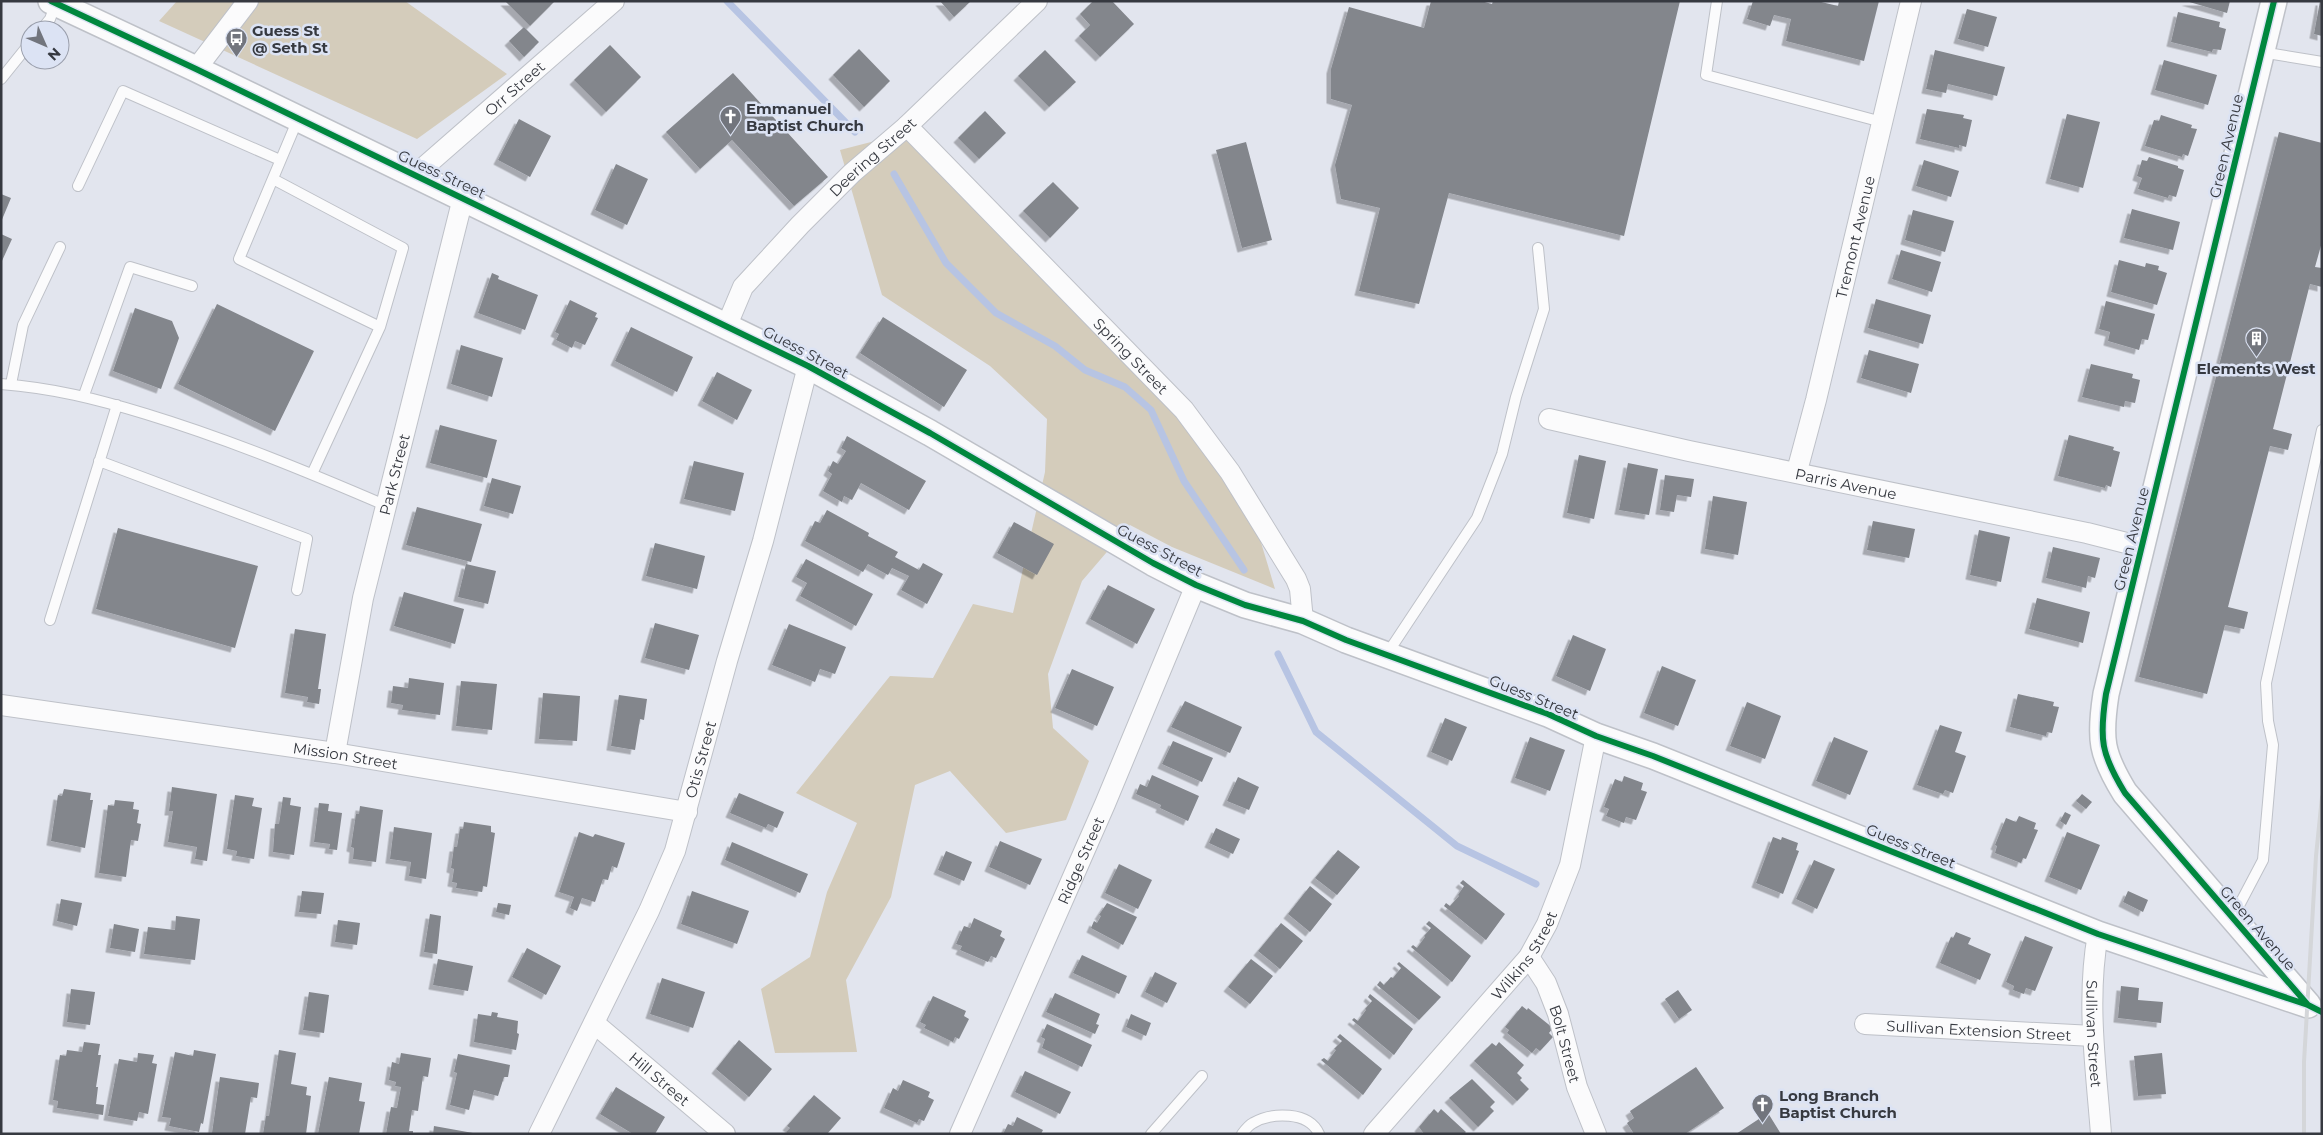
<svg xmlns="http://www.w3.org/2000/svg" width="2323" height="1135" font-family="Montserrat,sans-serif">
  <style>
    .green { fill: #d4ccbb }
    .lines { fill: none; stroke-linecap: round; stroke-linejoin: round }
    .stream { stroke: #b7c4e3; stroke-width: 7 }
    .building { fill: #83868c; filter: url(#shadow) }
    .service-casing { stroke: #bec1c8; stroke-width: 12 }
    .minor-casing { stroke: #bec1c8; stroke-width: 22 }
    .tertiary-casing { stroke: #bec1c8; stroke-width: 28 }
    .service { stroke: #fbfbfc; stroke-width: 10 }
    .minor { stroke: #fbfbfc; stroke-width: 20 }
    .tertiary { stroke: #fbfbfc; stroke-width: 25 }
    .rail { stroke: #d4d6d9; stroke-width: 4 }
    .cycleway-casing { stroke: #dce3f4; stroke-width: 9 }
    .cycleway { stroke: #00873e; stroke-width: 6 }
    .labels { text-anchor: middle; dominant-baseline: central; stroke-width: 5; stroke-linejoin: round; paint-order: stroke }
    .poi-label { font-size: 15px; font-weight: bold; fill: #363940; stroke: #dce3f4; text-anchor: start }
    .street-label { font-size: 15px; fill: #363940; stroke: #dce3f4 }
  </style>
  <defs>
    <filter id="shadow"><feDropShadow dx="-4.5" dy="4.5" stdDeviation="0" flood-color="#0004"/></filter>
  </defs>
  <rect width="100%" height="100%" fill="#e2e5ee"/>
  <!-- green -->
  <path class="green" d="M177 1H405L507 74 417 139 159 21Z
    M902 134 1041 252 1247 496 1275 589 1172 547 1130 525 1082 581 1048 674 1053 728 1089 761 1066 820 1006 833 950 771 915 785 891 897 846 980 857 1052 775 1053 761 989 810 957 827 892 857 823 796 793 890 676 933 678 973 604 1013 613 1045 472 1047 419 990 366 882 295 840 150Z"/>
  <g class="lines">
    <!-- stream -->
    <path class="stream" d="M727 1 855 132
      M894 174 946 263 996 313 1055 346 1085 370 1125 387 1151 410 1184 481 1244 570
      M1278 654 1316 732 1457 846 1536 884"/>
  </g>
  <!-- building -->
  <path class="building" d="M505 1H555L530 26Z
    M940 1H971L954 17Z
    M1093 1H1112L1134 24 1100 57 1079 36 1090 25 1080 14Z
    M1431 1H1481L1492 4 1493 1H1680L1624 236 1449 193 1419 304 1359 291 1380 208 1341 199 1335 165 1352 105 1331 99V69L1349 7 1424 28Z
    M1753 1H1817L1838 6 1839 1H1879L1864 61 1786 41 1791 19 1774 15 1770 26 1747 19Z
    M2186 1H2230L2227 13Z
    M2320 1H2322V36L2314 34Z
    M1967 9 1997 17 1988 47 1958 39Z
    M2178 12 2220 22 2219 27 2226 29 2221 50 2213 49 2212 52 2171 42Z
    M524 27 539 42 524 57 509 41Z
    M610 45 641 77 606 112 574 80Z
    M859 49 890 81 864 107 833 75Z
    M1045 50 1076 82 1049 107 1018 76Z
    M1935 50 2005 67 1997 96 1948 84 1946 93 1926 89Z
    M2164 60 2217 75 2208 105 2155 90Z
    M733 73 828 177 794 206 732 140 700 169 666 132Z
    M1927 109 1964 115 1963 118 1972 120 1966 147 1959 145V148L1920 139Z
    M985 111 1006 133 979 159 958 138Z
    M2067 114 2100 122 2083 188 2050 179Z
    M2161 115 2192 125 2191 128 2197 129 2188 156 2183 154 2182 157 2145 146 2154 120 2159 121Z
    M519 119 551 136 530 177 498 160Z
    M2279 132 2322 143V242L2315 267 2322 268V287L2310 284 2273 429 2292 434 2288 450 2270 446 2228 607 2248 612 2244 629 2225 625 2207 694 2139 677Z
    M1246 142 1272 240 1242 248 1216 150Z
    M2149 157 2178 166V168L2184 170 2176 197 2169 195 2168 198 2138 189 2142 178 2137 176 2142 160 2147 161Z
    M1924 160 1959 171 1951 197 1916 186Z
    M616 164 648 179 627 225 595 210Z
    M1053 182 1079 208 1050 238 1023 211Z
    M1 194 11 198 1 222Z
    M2132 209 2180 222 2173 250 2124 238Z
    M1913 210 1954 221 1945 252 1905 240Z
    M1 234 12 239 1 263Z
    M1901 250 1941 262 1932 292 1892 279Z
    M2119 260 2145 267 2146 263 2159 266 2158 270 2167 273 2157 305 2111 292Z
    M492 273 499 276 498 279 538 295 525 330 478 313Z
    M1876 299 1931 315 1923 344 1868 328Z
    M570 300 597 313 595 317 598 318 585 345 575 341 572 348 556 340 559 334 555 332Z
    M2106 301 2155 314 2148 340 2142 339 2139 350 2108 341 2110 332 2099 329Z
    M217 304 314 351 275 431 178 384Z
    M135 308 172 321 179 338 161 389 113 371Z
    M883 317 967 370 944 407 860 353Z
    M631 327 693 357 677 392 615 361Z
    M461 345 503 358 492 397 451 384Z
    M1869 350 1919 364 1911 393 1861 378Z
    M2091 364 2133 374 2132 378 2140 380 2135 403 2125 401 2124 407 2082 397Z
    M717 372 752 390 737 420 702 401Z
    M440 425 497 440 487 478 430 463Z
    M2069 435 2114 447 2113 450 2120 452 2111 487 2106 485 2105 488 2058 476Z
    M847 436 926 481 909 510 861 483 852 500 844 496 842 502 823 491 832 474 828 471 833 461 838 464 846 451 841 448Z
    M1579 455 1606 461 1594 519 1567 513Z
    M694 461 744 473 735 511 684 499Z
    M1628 463 1658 469 1649 515 1619 510Z
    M1665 475 1694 479 1691 497 1677 495 1674 512 1660 510Z
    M492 478 521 486 513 514 484 506Z
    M1713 496 1747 502 1738 555 1705 549Z
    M417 507 482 524 471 562 406 545Z
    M827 510 869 533 868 536 898 552 895 557 919 570 923 563 943 574 927 604 901 590 909 576 892 568 888 575 868 564 863 572 805 541 815 521 820 523Z
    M1873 521 1915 529 1909 558 1867 550Z
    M1014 522 1054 544 1037 575 997 553Z
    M118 528 258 566 235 648 96 609Z
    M1979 530 2010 537 2001 582 1970 575Z
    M655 543 705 556 697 589 646 576Z
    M2053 547 2100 558 2095 578 2088 576 2086 588 2046 578Z
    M806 559 873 594 856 626 800 596 807 583 796 577Z
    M466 564 496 571 488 604 458 597Z
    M1108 585 1155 609 1137 644 1090 619Z
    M404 592 464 609 455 644 394 626Z
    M2037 598 2090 612 2083 643 2029 629Z
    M655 623 699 635 689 670 645 658Z
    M789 624 846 647 835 674 820 669 815 682 772 665Z
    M295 629 326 634 318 689H321L319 704 307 702 308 697 285 693Z
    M1573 635 1606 649 1590 691 1556 676Z
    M1662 666 1696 680 1678 726 1644 713Z
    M1072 669 1114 687 1097 726 1055 708Z
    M409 678 444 683 440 715 402 710 403 705 391 703 393 686 408 688Z
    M461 681 497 684 492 730 456 726Z
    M543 693 580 696 577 741 539 739Z
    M2018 694 2054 702 2053 706 2059 707 2052 733 2047 732 2046 736 2010 727Z
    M619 695 647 699 644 720 640 719 635 750 611 746Z
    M1185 701 1242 727 1230 753 1171 727Z
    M1747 702 1781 716 1765 759 1730 746Z
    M1445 718 1467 727 1452 761 1431 752Z
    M1940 725 1962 732 1955 752 1966 756 1953 793 1945 790 1943 794 1917 785Z
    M1530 737 1565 750 1550 791 1515 778Z
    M1834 737 1868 751 1850 795 1816 781Z
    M1173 741 1213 758 1202 782 1162 764Z
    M1152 775 1199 796 1188 821 1160 808 1161 805 1136 794 1140 784 1147 787Z
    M1624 776 1643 783 1641 790 1647 792 1636 820 1626 817 1624 823 1606 816 1609 809 1604 807 1615 779 1622 782Z
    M1238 777 1259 787 1249 810 1227 801Z
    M172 787 217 794 207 861 195 859 197 847 168 842 173 811H169Z
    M64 789 91 793 90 800H93L85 848 51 841 58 795 62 796Z
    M739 793 784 812 777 828 768 824 766 828 730 813Z
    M2082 794 2092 802 2086 809 2076 801Z
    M235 795 254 798 252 806 262 808 254 859 236 856 237 851 227 849Z
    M283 797 291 798 290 805 301 807 294 855 273 852 275 824H279Z
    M115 800 134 802 133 809 139 810 137 823 141 824 138 841 131 840 126 877 99 873 108 805 114 806Z
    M319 803 329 804 328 811 342 813 337 850 329 849 330 844 314 842Z
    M360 806 383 810 376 862 353 859 354 848 351 847 356 814H359Z
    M2065 812 2071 815 2066 825 2060 821Z
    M2019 816 2036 823 2034 829 2038 830 2026 859 2023 858 2021 863 1995 853 1997 846 1995 845 2006 818 2016 822Z
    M464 822 491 826V832L495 833 487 887 483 886 482 892 456 888 457 883 452 882 454 869 451 868 454 847H457L460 829H463Z
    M394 827 432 833 426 879 409 876 411 862 390 859Z
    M1216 828 1240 839 1233 854 1209 843Z
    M579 832 593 837 595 834 625 843 617 868 612 866 608 880 603 879 595 902 582 898 577 911 570 908 574 897 559 892Z
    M2067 832 2100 845 2081 890 2049 877Z
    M1773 837 1781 840 1782 837 1798 843 1796 850 1799 851 1783 894 1756 883Z
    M1000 841 1042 859 1030 885 989 867Z
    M732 842 808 874 800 893 725 860Z
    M1338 850 1360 867 1337 895 1315 878Z
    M946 851 972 862 964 881 938 870Z
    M1814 860 1835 869 1817 909 1796 899Z
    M1119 864 1152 880 1138 909 1105 893Z
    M1463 880 1505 914 1486 940 1444 906 1446 903 1450 906 1459 896 1458 895 1464 886 1460 883Z
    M1310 886 1332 904 1310 932 1288 914Z
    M302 891 324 893 321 914 299 912Z
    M692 891 749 911 737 944 681 924Z
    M2128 891 2148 900 2143 912 2123 902Z
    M61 899 82 903 77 926 57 921Z
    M498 903 511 905 509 915 496 912Z
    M1107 903 1137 917 1123 945 1091 928 1094 921 1097 923 1101 916 1099 915Z
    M430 914 441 916 437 954 424 952Z
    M176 916 200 919 195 960 144 954 148 927 175 930Z
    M974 918 1002 931 1000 936 1005 939 996 958 991 956 988 962 960 950 962 946 956 944 964 926 970 928Z
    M338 920 360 923 357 945 335 942Z
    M1429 921 1471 956 1452 982 1411 947 1413 945 1417 948 1425 937 1424 936 1431 928 1426 924Z
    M1281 923 1303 941 1280 969 1258 951Z
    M114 924 139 929 135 952 110 948Z
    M1956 932 1971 938 1968 944 1991 954 1980 980 1940 963 1951 937 1953 938Z
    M2025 936 2053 947 2035 991 2026 988 2024 994 2013 990 2014 986 2006 982Z
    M527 948 561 966 546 995 512 977Z
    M1082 955 1127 976 1119 994 1073 973Z
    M438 959 473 966 468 991 433 985Z
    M1251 959 1273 976 1250 1004 1228 987Z
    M1399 962 1441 997 1419 1020 1377 985 1380 981 1384 985 1391 977 1393 978 1401 968 1397 964Z
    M1155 972 1177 983 1167 1003 1145 992Z
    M662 978 705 992 693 1028 650 1014Z
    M2121 986 2139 988 2138 1000 2163 1002 2161 1023 2118 1018Z
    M71 989 95 992 90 1025 67 1022Z
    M1678 990 1692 1010 1679 1019 1665 999Z
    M309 992 329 995 324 1033 303 1030Z
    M1055 993 1100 1014 1096 1024 1099 1025 1095 1034 1046 1012Z
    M1370 994 1413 1029 1394 1055 1352 1020 1354 1018 1358 1021 1366 1010 1365 1009 1372 1001 1368 997Z
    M933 996 966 1011 964 1016 969 1019 959 1039 955 1037 953 1042 924 1028 926 1025 920 1022Z
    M1522 1006 1527 1010 1528 1008 1553 1028 1549 1033 1553 1037 1540 1051 1536 1048 1532 1053 1507 1033 1509 1030 1505 1027Z
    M492 1012 498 1013 497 1017 518 1021 517 1033 519 1034 516 1050 474 1042 478 1014 491 1016Z
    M1131 1014 1151 1023 1146 1036 1126 1027Z
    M1047 1024 1092 1045 1082 1067 1042 1048 1045 1039 1041 1037Z
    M1340 1034 1382 1069 1363 1095 1321 1060 1324 1058 1328 1061 1336 1050 1334 1049 1342 1041 1337 1037Z
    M739 1040 772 1069 749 1097 716 1069Z
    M84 1042 100 1044 98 1055H101L96 1087H98L96 1104 104 1105 103 1115 57 1108 58 1101 53 1100 60 1055 66 1056 67 1050 82 1052Z
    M1499 1042 1524 1065 1517 1073 1522 1078 1520 1080 1529 1089 1517 1101 1474 1061 1492 1043 1496 1046Z
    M194 1050 216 1054 203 1124 201 1123 199 1132 169 1126 171 1118 162 1117 175 1052 193 1056Z
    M279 1050 296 1053 291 1084 307 1087 306 1095 311 1096 306 1134H263L266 1116H269Z
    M138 1053 154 1055 152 1063 157 1064 148 1114 139 1112 137 1121 108 1116 119 1059 137 1062Z
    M401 1053 431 1058 428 1077 423 1076 418 1111 412 1110 409 1131H413V1134H386L391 1107 397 1108 401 1087 395 1086 396 1082 389 1080 392 1062 399 1064Z
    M2162 1053 2166 1094 2138 1096 2134 1056Z
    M458 1054 510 1065 508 1077H504L498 1096 474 1090 469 1110 450 1105 457 1073 454 1072Z
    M1696 1067 1724 1108 1685 1134H1634L1627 1123 1634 1118 1630 1111Z
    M1025 1071 1071 1092 1060 1114 1015 1092Z
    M220 1077 259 1083 257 1098 251 1097 245 1134 212 1133Z
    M329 1077 362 1083 359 1101 365 1102 359 1134H318Z
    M1472 1079 1495 1102 1490 1107 1494 1111 1478 1127 1449 1098Z
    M903 1080 930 1092 928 1097 934 1100 924 1121 919 1119 917 1123 884 1108 893 1088 898 1091Z
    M616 1087 665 1117 655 1134H633L600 1114Z
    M814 1095 841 1118 827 1134H788L786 1132 790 1128 787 1126Z
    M1434 1109 1438 1113 1441 1109 1466 1132 1464 1134H1424L1419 1127Z
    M1768 1113 1781 1134H1736Z
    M1017 1117 1043 1130 1041 1134H1003L1008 1124 1013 1126Z
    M434 1126 473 1133 472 1134H433Z"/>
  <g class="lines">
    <defs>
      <path id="service" d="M1717 1 1706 75 1882 122
        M41 30 50 19 56 3
        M2261 52 2322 62
        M1 79 30 43
        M298 119 239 259 380 327 312 474
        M273 179 403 248 380 327
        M78 186 123 91 280 160
        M1 384C53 388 97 399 146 414 228 439 308 472 387 506
        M11 384 23 325 60 247
        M84 395 130 267 192 286
        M99 461 307 539 297 590
        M50 620 117 405
        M1387 654 1477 518 1502 454 1516 397 1544 309 1538 248
        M2233 917 2263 860 2273 745 2268 721 2266 683 2322 430
        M1151 1134 1202 1076
        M1242 1134C1245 1130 1249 1125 1253 1123 1272 1112 1309 1111 1319 1134"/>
      <g id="minor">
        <path d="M196 69 248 1"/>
        <path id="s1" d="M907 126 1184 410 1230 472 1296 579 1300 589 1303 621"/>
        <path id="s2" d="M415 175 614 1"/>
        <path id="s3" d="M727 325 743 287 800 225 852 173 907 126 1037 1"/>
        <path id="s4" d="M1549 419 1689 451 2087 533 2142 547"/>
        <path id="s5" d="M1797 471 1816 400 1911 1"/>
        <path id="s6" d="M1 705 335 753 687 812"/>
        <path id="s7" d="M335 753 363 598 463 198"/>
        <path id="s8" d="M2098 934C2086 1000 2096 1068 2101 1134"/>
        <path id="s9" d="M1529 957 1546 983 1558 1014 1577 1087 1596 1134"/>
        <path id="s10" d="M594 1023 725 1134"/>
        <path id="s11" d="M1865 1024 2093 1036"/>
        <path id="s12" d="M539 1134 649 911 675 851 727 661 763 541 808 366"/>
        <path id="s13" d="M960 1134 1105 804 1196 585"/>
        <path id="s14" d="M1374 1134 1529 957 1547 924 1570 865 1596 736"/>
      </g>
      <path id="tertiary" d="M51 1 196 69 808 366 930 433 1153 563 1196 585 1245 605 1303 621 1346 640 1548 714 1596 736 1653 756 2098 934 2308 1005
        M2274 1 2106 694C2099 739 2101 754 2125 793L2308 1005"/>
    </defs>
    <!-- service casing -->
    <use href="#service" class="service-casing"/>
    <!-- minor casing -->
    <use href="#minor" class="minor-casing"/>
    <!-- tertiary casing -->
    <use href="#tertiary" class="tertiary-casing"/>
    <!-- service -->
    <use href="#service" class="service"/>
    <!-- minor -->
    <use href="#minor" class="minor"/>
    <!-- tertiary -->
    <use href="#tertiary" class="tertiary"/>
    <!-- rail -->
    <path class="rail" d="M2304 1134V1062L2316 856 2322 797"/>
    <defs>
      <path id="cycleway" d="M51 1 196 69 808 366 930 433 1153 563 1196 585 1245 605 1303 621 1346 640 1548 714 1596 736 1653 756 2098 934 2308 1005
        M2274 1 2106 694C2099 739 2101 754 2125 793L2308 1005 2322 1012"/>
    </defs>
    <!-- cycleway casing -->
    <use href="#cycleway" class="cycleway-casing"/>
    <!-- cycleway -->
    <use href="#cycleway" class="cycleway"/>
  </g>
  <!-- icons -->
  <defs>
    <symbol id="bus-pin" viewBox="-11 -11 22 30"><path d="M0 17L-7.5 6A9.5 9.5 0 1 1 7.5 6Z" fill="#72757d" stroke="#dce3f4"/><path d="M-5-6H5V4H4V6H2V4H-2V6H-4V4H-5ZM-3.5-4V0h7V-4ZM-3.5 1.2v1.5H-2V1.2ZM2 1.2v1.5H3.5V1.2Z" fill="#fff"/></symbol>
    <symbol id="church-pin" viewBox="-11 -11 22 30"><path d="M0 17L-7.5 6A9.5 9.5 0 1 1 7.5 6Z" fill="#72757d" stroke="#dce3f4"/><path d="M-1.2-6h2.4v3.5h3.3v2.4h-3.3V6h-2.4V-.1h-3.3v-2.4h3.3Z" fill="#fff"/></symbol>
    <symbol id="building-pin" viewBox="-11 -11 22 30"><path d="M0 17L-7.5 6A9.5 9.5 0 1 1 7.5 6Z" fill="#72757d" stroke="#dce3f4"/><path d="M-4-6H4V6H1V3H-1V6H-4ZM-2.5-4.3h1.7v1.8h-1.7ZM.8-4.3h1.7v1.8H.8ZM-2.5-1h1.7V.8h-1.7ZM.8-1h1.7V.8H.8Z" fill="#fff"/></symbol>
  </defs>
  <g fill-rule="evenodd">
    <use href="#bus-pin" x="224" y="26" width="25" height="34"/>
    <use href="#church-pin" x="718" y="104" width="25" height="34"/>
    <use href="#building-pin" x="2244" y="326" width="25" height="34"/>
    <use href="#church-pin" x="1750" y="1092" width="25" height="34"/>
  </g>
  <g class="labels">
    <!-- poi labels -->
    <g class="poi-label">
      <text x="252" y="30">Guess St<tspan x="252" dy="17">@ Seth St</tspan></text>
      <text x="746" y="108">Emmanuel<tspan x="746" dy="17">Baptist Church</tspan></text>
      <text x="2256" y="368" text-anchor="middle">Elements West</text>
      <text x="1779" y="1095">Long Branch<tspan x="1779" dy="17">Baptist Church</tspan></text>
    </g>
    <!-- street labels -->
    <g class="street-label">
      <text stroke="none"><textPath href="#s2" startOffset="132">Orr Street</textPath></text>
      <text transform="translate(2226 146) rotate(-77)">Green Avenue</text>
      <text stroke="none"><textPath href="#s3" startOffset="225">Deering Street</textPath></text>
      <text transform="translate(442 174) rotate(25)">Guess Street</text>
      <text stroke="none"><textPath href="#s5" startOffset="241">Tremont Avenue</textPath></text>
      <text transform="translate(806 352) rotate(28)">Guess Street</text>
      <text stroke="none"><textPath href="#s1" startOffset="321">Spring Street</textPath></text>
      <text stroke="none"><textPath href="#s7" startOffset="285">Park Street</textPath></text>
      <text stroke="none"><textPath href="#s4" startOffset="304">Parris Avenue</textPath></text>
      <text transform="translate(2131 539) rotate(-76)">Green Avenue</text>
      <text transform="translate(1160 550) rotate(28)">Guess Street</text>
      <text transform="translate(1534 697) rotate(22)">Guess Street</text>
      <text stroke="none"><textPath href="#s6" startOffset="348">Mission Street</textPath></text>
      <text stroke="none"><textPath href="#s12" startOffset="409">Otis Street</textPath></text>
      <text transform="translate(1911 846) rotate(22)">Guess Street</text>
      <text stroke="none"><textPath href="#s13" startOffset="299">Ridge Street</textPath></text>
      <text transform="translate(2258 928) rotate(49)">Green Avenue</text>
      <text stroke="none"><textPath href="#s14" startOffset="234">Wilkins Street</textPath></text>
      <text stroke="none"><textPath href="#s11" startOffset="114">Sullivan Extension Street</textPath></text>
      <text stroke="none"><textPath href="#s8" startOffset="100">Sullivan Street</textPath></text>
      <text stroke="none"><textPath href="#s9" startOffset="95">Bolt Street</textPath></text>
      <text stroke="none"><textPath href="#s10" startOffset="86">Hill Street</textPath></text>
    </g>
  </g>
  <!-- border -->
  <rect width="2323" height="1135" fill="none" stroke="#363940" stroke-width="5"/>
  <!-- north arrow -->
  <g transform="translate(45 45) rotate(135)"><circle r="24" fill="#dce3f4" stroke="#9a9fac"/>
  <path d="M0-4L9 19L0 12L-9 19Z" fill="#72757d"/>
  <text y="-8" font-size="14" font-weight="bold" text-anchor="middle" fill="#363940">N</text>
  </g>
</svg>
